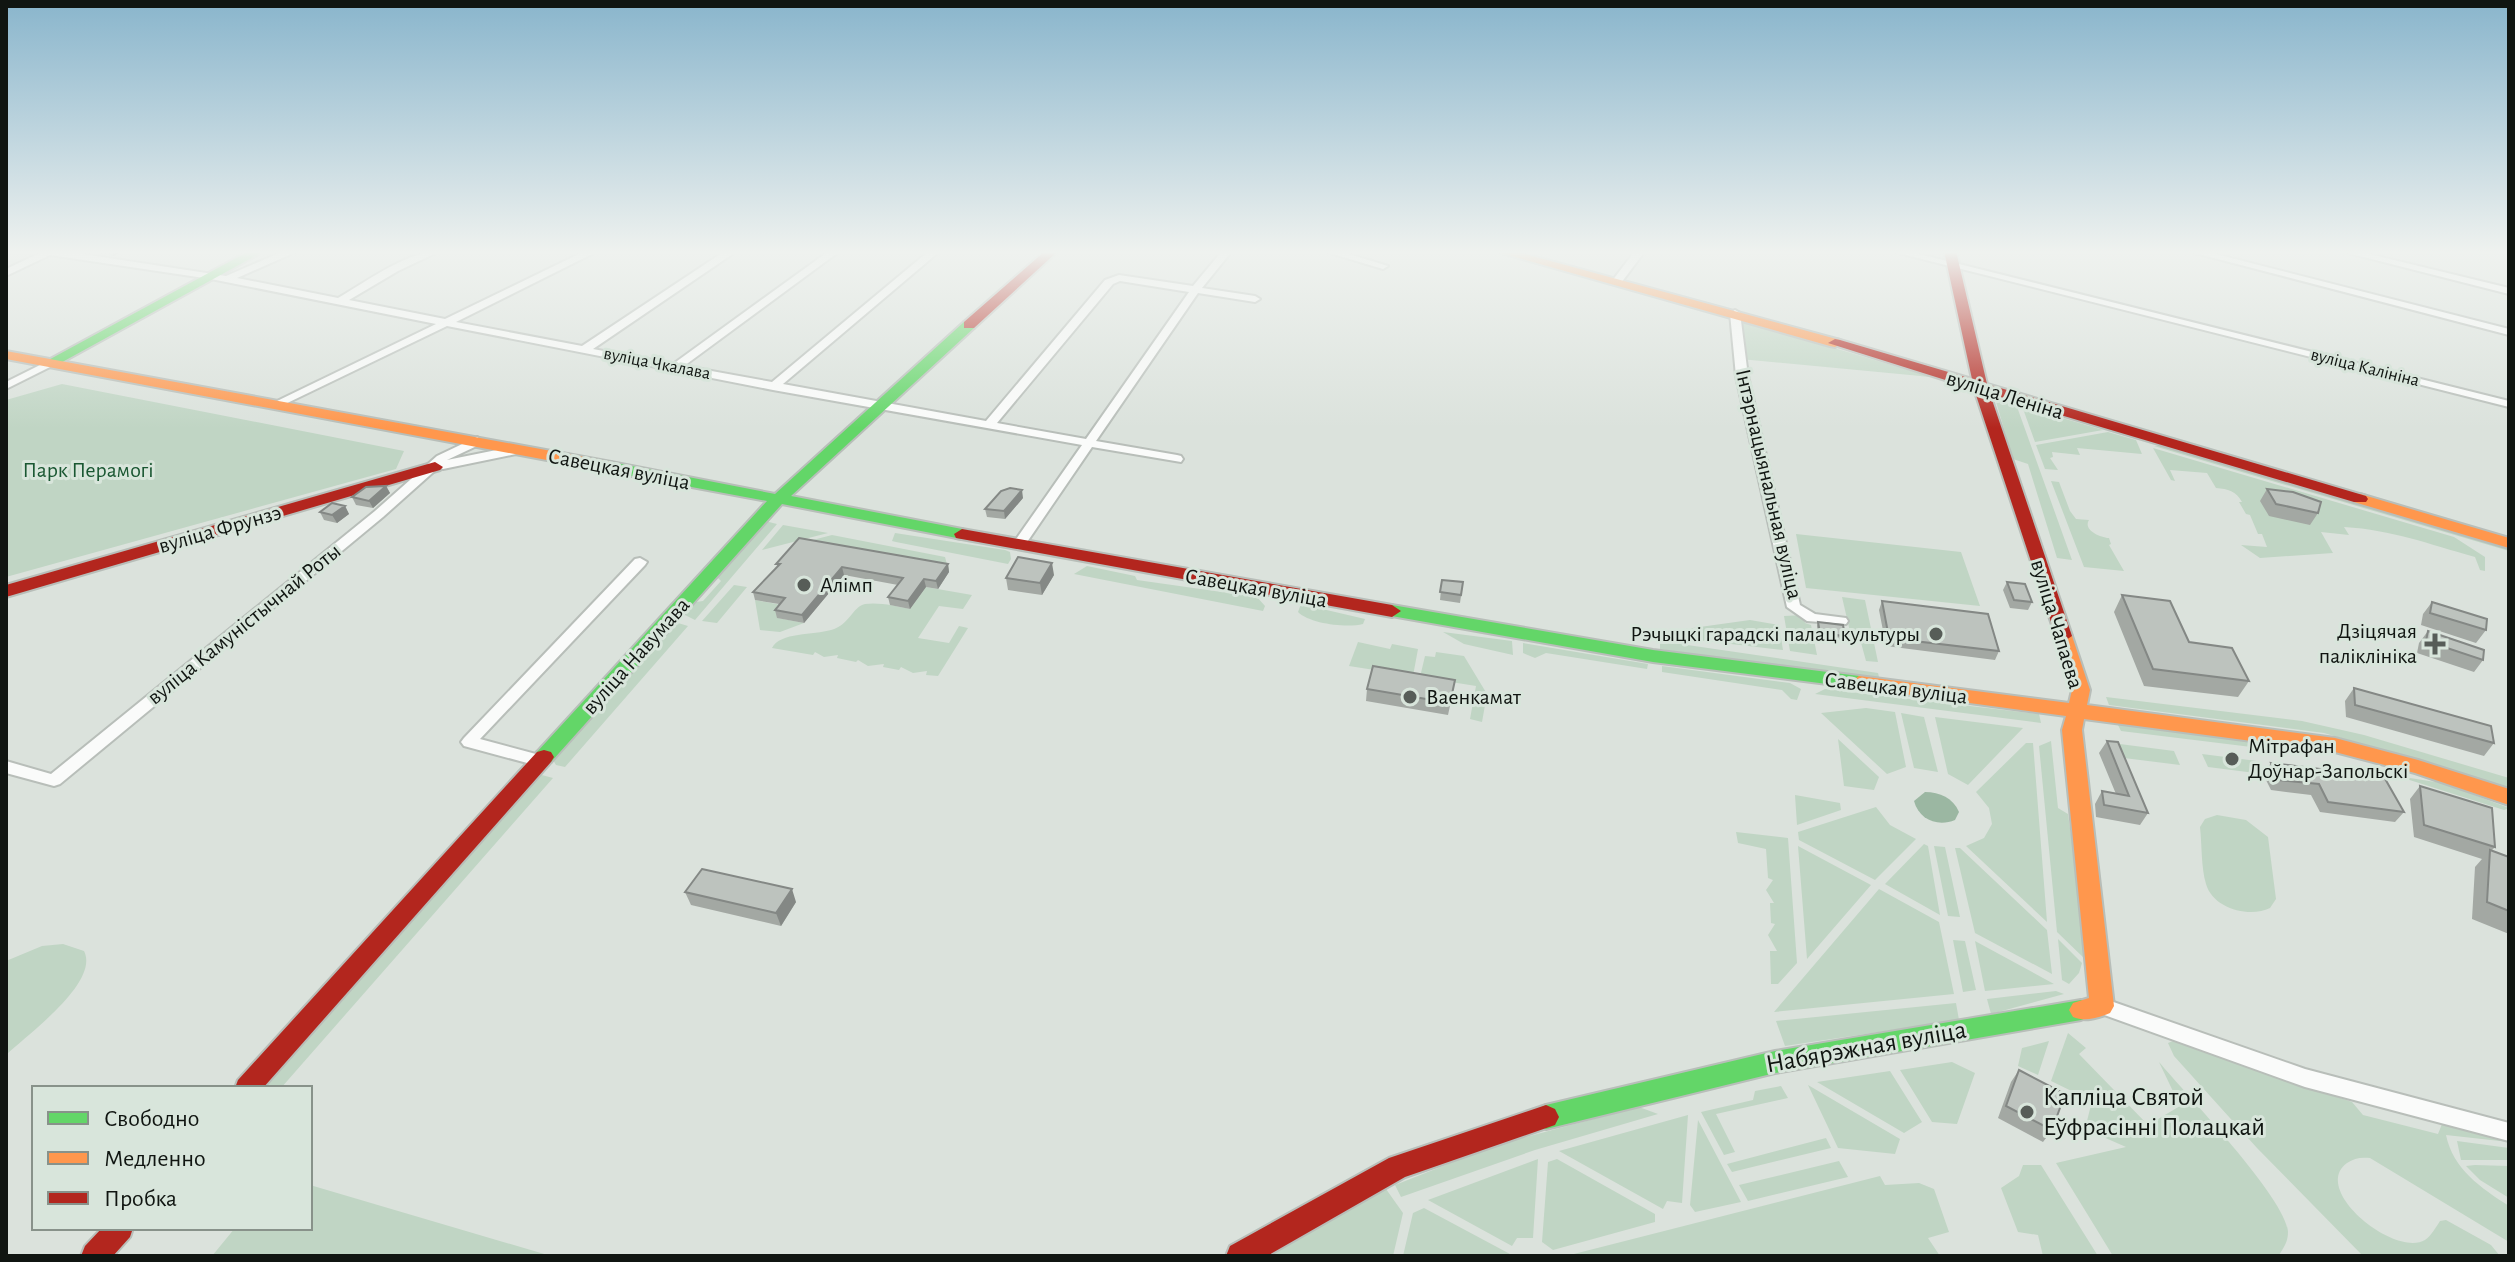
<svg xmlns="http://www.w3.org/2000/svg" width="2515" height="1262" font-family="'Alegreya Sans',sans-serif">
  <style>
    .green { fill: #c0d5c4 }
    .water { fill: #9bb7a2 }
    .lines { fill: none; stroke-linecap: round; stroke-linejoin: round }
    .street-casing { stroke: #b8beb9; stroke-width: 4 }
    .fast-casing { stroke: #b8beb9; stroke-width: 4 }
    .slow-casing { stroke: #b8beb9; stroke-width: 4 }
    .jam-casing { stroke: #b8beb9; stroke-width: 4 }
    .street { fill: #fafbfa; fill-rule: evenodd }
    .fast { fill: #63d668; fill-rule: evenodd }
    .slow { fill: #ff974d; fill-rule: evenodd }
    .jam { fill: #b3261e; fill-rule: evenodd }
    .wall { fill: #a3a8a3 }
    .shaded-wall { fill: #848885 }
    .building { fill: #bdc3be; stroke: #848885; stroke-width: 2 }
    .poi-dot { fill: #575d58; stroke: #d8e5db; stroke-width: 3 }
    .labels { text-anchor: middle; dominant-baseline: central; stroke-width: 6; stroke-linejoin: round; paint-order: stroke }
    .far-street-label { font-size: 18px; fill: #101511; stroke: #d8e5db }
    .street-label { font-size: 22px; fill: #101511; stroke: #d8e5db }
    .park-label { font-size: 22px; fill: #1a5732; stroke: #d8e5db }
    .poi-label { font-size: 22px; fill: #101511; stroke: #d8e5db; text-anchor: start }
    .near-street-label { font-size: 26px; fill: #101511; stroke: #d8e5db }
    .near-poi-label { font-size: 26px; fill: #101511; stroke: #d8e5db; text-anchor: start }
  </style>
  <rect width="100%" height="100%" fill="#dbe2dc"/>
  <!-- green -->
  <path class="green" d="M1735 318 1931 377 1740 359Z
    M62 384 404 451 396 469 6 577V400Z
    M1996 402 2016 404 2072 560 2057 558 2028 464 2013 459Z
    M2022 406 2103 430 2035 442Z
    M2108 432 2136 440 2142 454 2077 448 2080 455 2052 452 2053 457 2050 458 2058 470 2045 469 2036 445Z
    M2154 446H2165L2509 548V551Z
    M2153 448 2454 537 2485 557V571L2480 570 2475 557C2428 544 2393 530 2344 527L2349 535 2321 532 2333 553 2260 558 2241 545 2267 547 2262 534H2258L2250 515 2246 514 2239 502H2242C2236 491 2228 489 2216 488L2207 473 2170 470 2175 481 2171 480Z
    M2051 481 2059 482 2070 511 2076 519 2089 520C2083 529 2098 537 2109 538L2111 544 2109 545 2124 571 2084 567Z
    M761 520 777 524 695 620 683 614 689 603 703 601 721 581 714 574Z
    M783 525 828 533 762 550Z
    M895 533 1005 550 1010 552 1011 559 1008 564 896 542 892 541Z
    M1796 534 1961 552 1980 606 1806 588Z
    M832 535 945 557 949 572 805 542Z
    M1087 566 1135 576 1137 580 1257 597 1265 606 1263 611 1074 574Z
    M734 585 747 587 717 623 702 621Z
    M926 587 972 595 963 609 939 606 918 638 949 643 959 626 968 628 938 676 926 675 927 671 913 673 901 667 899 670 883 667 884 664 868 666 858 660 856 662 837 658 838 655 824 657 815 652 813 655 772 648C780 632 814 635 831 630 850 625 852 607 865 604 879 602 896 606 910 609Z
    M1842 597 1865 600 1878 662 1866 661 1860 639 1851 636Z
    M755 600 787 606 778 618 804 623 780 632 760 630Z
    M1301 604 1365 619 1363 624C1347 628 1310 624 1298 612Z
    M1804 615 1805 623 1811 625 1817 655 1790 651 1784 616Z
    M1750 620 1779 625 1783 650 1663 636 1664 632Z
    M678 623 688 626 565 767 556 765 553 760Z
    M1443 632 1512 641 1513 655 1464 644Z
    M1660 641 1878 673 1879 677 1862 679 1660 649Z
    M1358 642 1390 649 1392 644 1418 649 1413 676 1349 666Z
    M1523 643 1648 664 1647 669 1546 653 1535 658 1523 653Z
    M1436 652 1464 656 1487 694 1482 722 1470 719 1476 686 1420 677 1425 656 1435 657Z
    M1662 666 1790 683 1801 689 1797 700 1791 699 1782 690 1662 672Z
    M1825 689 2039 714 2041 723 1815 694Z
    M2106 697 2302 721 2364 735 2509 778V788L2324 733 2109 705Z
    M1866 708 1895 712 1906 767 1887 774 1821 713Z
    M1901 713 1924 717 1938 772 1914 768Z
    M1935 717 2023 728 1968 785 1948 774Z
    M2117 723 2244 740 2292 752 2121 731Z
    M1838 739 1879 777 1874 790 1844 786Z
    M2051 741 2058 808 2068 814 2087 949 2086 960 2057 932 2039 746Z
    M2026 743H2033L2047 922 1966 846 1984 838 1992 824 1989 808 1976 792Z
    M2112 743 2174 751 2180 765 2124 758Z
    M2202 754 2257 761 2263 774 2208 767Z
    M538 774 553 778 281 1088H256Z
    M2397 776 2442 783 2509 808 2504 810Z
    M1795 795 1840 803 1841 810 1797 825Z
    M1876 807 1890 825 1916 839 1875 880 1799 840 1798 832Z
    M2217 815 2246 820 2268 837 2276 899 2270 908C2250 918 2213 909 2206 884 2201 867 2202 845 2200 827L2205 819Z
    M1736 832 1788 838 1797 963 1778 984H1771L1770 951H1777L1768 935 1775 924 1771 923 1770 903H1774L1766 890 1773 880 1768 878 1766 849 1738 843Z
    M1924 844 1928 846 1940 915 1885 884Z
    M1798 846 1871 885 1807 959Z
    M1934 846 1945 847 1960 917 1948 916Z
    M1955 848H1960L2047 930 2052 974 1975 933Z
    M1879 889 1939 922 1954 994 1774 1012Z
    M2058 939 2082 963 2079 973 2069 984 2062 980Z
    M1953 940 1965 941 1976 990 1963 992Z
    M1975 941 2054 984 1985 991Z
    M63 944 84 951C100 982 27 1035 6 1055V961L42 946Z
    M2056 991 2064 994 1991 1014 1987 999Z
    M1956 1003 1959 1020 1785 1046 1776 1021Z
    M2068 1033 2086 1048 2079 1054 2148 1125 2180 1106 2159 1062C2185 1093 2286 1198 2288 1232 2288 1242 2284 1247 2279 1255L2113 1256 2056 1163 2126 1147 2085 1129 2092 1101 2051 1081Z
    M2049 1041 2038 1075 2018 1066 2022 1048Z
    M2173 1041 2352 1102 2363 1115 2438 1134 2442 1124 2509 1142 2446 1135C2453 1169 2481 1188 2509 1206V1242L2370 1158C2361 1157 2354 1158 2347 1163 2310 1190 2395 1258 2425 1240 2431 1236 2436 1227 2440 1221L2446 1220 2491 1245 2500 1256H2363L2257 1148 2174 1056 2168 1043Z
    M1952 1062 1975 1073 1957 1124 1932 1122 1900 1070Z
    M1890 1071 1922 1122 1904 1133 1817 1082Z
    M1808 1085 1900 1139 1895 1154 1838 1148Z
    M1781 1086 1788 1098 1716 1114 1735 1152 1724 1155 1701 1112 1753 1100 1755 1091Z
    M1639 1107 1658 1114 1535 1150 1401 1197 1395 1185 1496 1145Z
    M1688 1115 1682 1203 1667 1201 1663 1209 1559 1151Z
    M1698 1120 1741 1202 1695 1212 1690 1205Z
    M1826 1138 1831 1148 1732 1172 1727 1164Z
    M2457 1141 2509 1148V1160H2461Z
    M1538 1159 1533 1238H1517L1512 1246 1428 1200Z
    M1557 1159 1655 1214V1222L1553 1250 1542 1242 1548 1162Z
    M1839 1161 1848 1177 1748 1201 1739 1185Z
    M2023 1165H2041L2098 1256H2043L2038 1235 2018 1232 2001 1188 2019 1176Z
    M2475 1165 2509 1166V1198L2480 1180 2466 1166Z
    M1880 1176 1885 1185 1919 1183 1934 1189 1949 1232 1928 1238 1940 1256H1566Z
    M310 1185 551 1256H212L235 1228H310Z
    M1386 1189 1403 1213 1393 1256H1257Z
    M1424 1208 1510 1254V1256H1403L1413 1213Z"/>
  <!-- water -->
  <path class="water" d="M1925 792C1940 792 1953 798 1959 812L1955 820C1938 827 1919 820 1914 801Z"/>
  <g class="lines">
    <defs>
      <path id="street" d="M38 251H63L226 276 284 251H298L237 278 338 298C366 282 407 251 440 251L398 271 349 300 445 319 585 251H598L456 322 582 346 725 251H737L593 349 673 364 829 251H840L684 366 772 382 929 251H940L783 384 986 421 1105 280 1119 275 1193 286 1222 251H1232L1202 288 1255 296 1260 299 1255 302 1198 293 1096 441 1177 455 1181 456 1183 459 1181 462 1092 447 1023 548 1018 549 1012 545 1082 445 773 390 447 326 279 407 273 404 275 402 436 324 211 279 50 255 6 276V269L40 253ZM1120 281 1189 292 1086 439 997 423 1113 284Z
        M1323 251H1339L1388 266 1383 269Z
        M1635 251H1645L1621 283H1613L1612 281Z
        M1890 251H1907L2509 401V407Z
        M2187 251H2204L2509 329V335Z
        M2340 251H2357L2509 288V294Z
        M1735 310 1740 313 1748 376 1800 605 1815 614 1846 618 1848 621 1846 624 1807 621 1787 607 1736 376 1730 313Z
        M50 360 55 363 54 365 6 389V382Z
        M477 437 483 441 481 444 447 460 516 446 522 450 516 454 443 469 439 467 383 517 60 784 54 786 6 773V761L51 774 375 511 437 456Z
        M640 558 647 562 645 565 480 739 547 757 550 761 547 765 542 767 464 746 461 742 464 738 635 559Z
        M2102 998 2305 1069 2509 1123V1141L2305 1087 2096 1012 2093 1006 2096 1000Z"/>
      <path id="fast" d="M249 251H264L55 366H45L43 363Z
        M969 321 974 322V328L791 496 962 529 970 534 968 538 962 539 782 504 551 762H537L534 757 537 752 767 501 611 472 603 467 606 464 611 462 775 494 964 322Z
        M1392 605 1653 650 1859 676 1868 682 1859 688 1653 662 1386 615 1383 611 1386 607Z
        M2081 1000 2089 1003 2093 1010 2089 1017 2081 1020 1775 1073 1546 1129 1537 1125 1533 1117 1537 1109 1546 1105 1775 1051Z"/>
      <path id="slow" d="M1494 251H1514L1840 340 1842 343 1835 347 1830 346Z
        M6 351 611 462 619 467 611 472 6 359Z
        M2360 494 2509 538V548L2354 502 2352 499 2354 496Z
        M2063 630 2072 636 2090 690 2087 705 2335 738 2418 760 2509 789V805L2415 773 2335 752 2084 719 2082 730 2114 1006 2110 1013C2098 1018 2085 1022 2073 1017L2069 1010 2073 1003 2089 998 2062 730 2066 716 1859 688 1850 682 1859 676 2069 703 2072 690 2054 636Z"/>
      <path id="jam" d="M1045 251H1058L974 328H964V322Z
        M1944 251H1956L1987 384 2366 496 2368 499 2366 502H2354L1990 394 2072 636 2063 642 2057 640 1974 389 1828 343 1835 339 1840 340 1972 379Z
        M435 462 443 467 440 470 6 597V585Z
        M962 529 1392 605 1401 611 1392 617 956 538 954 534Z
        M544 750 551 752 554 757 551 762 263 1088H235L238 1080 537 752Z
        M1546 1105 1555 1109 1559 1117 1555 1125 1405 1177 1267 1256H1226L1230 1246 1389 1158Z
        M102 1228H133L130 1237 113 1256H81L85 1246Z"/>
    </defs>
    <!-- street casing -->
    <use href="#street" class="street-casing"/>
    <!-- fast casing -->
    <use href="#fast" class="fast-casing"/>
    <!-- slow casing -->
    <use href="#slow" class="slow-casing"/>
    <!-- jam casing -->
    <use href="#jam" class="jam-casing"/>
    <!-- street -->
    <use href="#street" class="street"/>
    <!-- fast -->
    <use href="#fast" class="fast"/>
    <!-- slow -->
    <use href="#slow" class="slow"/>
    <!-- jam -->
    <use href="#jam" class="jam"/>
  </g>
  <!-- wall -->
  <path class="wall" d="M84 251H123L114 256Z
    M386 486 390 493 373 508 356 505 352 497Z
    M2267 489 2318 513 2310 525 2269 516 2260 501Z
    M1023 498 1005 519 987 517 985 509Z
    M345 506 349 514 337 523 324 520 320 512Z
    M776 564H948L949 572 938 589 926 587 910 609 890 605 888 597 898 585 844 575 804 623 777 618 775 610 779 604 755 600 753 592 778 567Z
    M1054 575 1042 595 1008 590 1006 578Z
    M1442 580 1463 582 1460 603 1440 600Z
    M2007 582 2032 602 2028 610 2010 608 2003 590Z
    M2122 595 2189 642 2249 681 2238 697 2144 686 2114 612Z
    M1882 601 1999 651 1995 660 1886 646 1879 610Z
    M2432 602 2486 630 2476 643 2421 625 2423 614Z
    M1818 622 1845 636 1843 640 1818 637 1817 626Z
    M2428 631 2483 660 2474 672 2417 653 2419 643Z
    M2354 688 2494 743 2484 756 2346 717 2345 701Z
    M1367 689 1453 692 1448 715 1366 701Z
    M2107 741 2148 813 2140 825 2096 817 2095 804 2102 791 2116 794 2099 753Z
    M2271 763 2404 812 2395 822 2320 812 2311 795 2271 790 2263 774Z
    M2420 786 2495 847 2492 850 2509 857V934L2472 919 2475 867 2482 859 2414 837 2410 799Z
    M685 892 796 902 781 926 691 905Z
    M2019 1070 2052 1130 2043 1142 1998 1118 2011 1082Z"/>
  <!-- shaded-wall -->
  <path class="shaded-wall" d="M111 251H123L114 256Z
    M386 486 390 493 373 508 369 501Z
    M1022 490 1023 498 1005 519 1004 511Z
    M345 506 349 514 337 523 332 515Z
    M1052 563 1054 575 1042 595 1040 583Z
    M948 564 949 572 938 589 936 581Z
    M842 567 844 575 804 623 802 615Z
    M924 579 926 587 910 609 908 601Z
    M792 889 796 902 781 926 776 913Z"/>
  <!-- building -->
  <path class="building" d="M386 486 369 501 352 497 366 487Z
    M1010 488 1022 490 1004 511 985 509 1001 491Z
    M2267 489 2293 492 2321 502 2318 513 2276 504Z
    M332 503 345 506 332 515 320 512Z
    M799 538 948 564 936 581 924 579 908 601 888 597 903 578 842 567 802 615 775 610 785 598 753 592 780 564H776Z
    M1018 557 1052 563 1040 583 1006 578Z
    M1442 580 1463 582 1461 595 1440 592Z
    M2007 582 2025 584 2032 602 2014 600Z
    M2122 595 2170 601 2189 642 2232 648 2249 681 2153 669Z
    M1882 601 1988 614 1999 651 1889 638Z
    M2432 602 2487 619 2486 630 2430 613Z
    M1818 622 1843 625 1845 636 1820 633Z
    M2428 631 2484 650 2483 660 2426 641Z
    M1373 666 1455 680 1450 703 1367 689Z
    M2354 688 2491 726 2494 743 2355 705Z
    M2107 741 2118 742 2148 813 2104 805 2102 791 2129 796Z
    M2271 763 2384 777 2404 812 2328 802 2319 784 2279 780Z
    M2420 786 2492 808 2495 847 2424 825Z
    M2490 850 2509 857V911L2487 902Z
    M702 869 792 889 776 913 685 892Z
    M2019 1070 2065 1094 2052 1130 2006 1106Z"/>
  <!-- sky -->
  <linearGradient id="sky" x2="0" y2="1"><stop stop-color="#89b5cc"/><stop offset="0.59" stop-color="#eff2ef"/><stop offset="1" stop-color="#eff2ef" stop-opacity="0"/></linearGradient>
  <rect width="2515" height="428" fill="url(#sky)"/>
  <!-- markers -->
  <g class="poi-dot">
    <circle cx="804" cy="585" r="8"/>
    <circle cx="1936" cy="634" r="8"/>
    <path d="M2431 632h8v8h8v8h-8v8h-8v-8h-8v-8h8z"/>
    <circle cx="1410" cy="697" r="8"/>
    <circle cx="2232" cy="759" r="8"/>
    <circle cx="2027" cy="1112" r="8"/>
  </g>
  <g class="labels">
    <!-- far-street labels -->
    <g class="far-street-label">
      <text transform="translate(657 364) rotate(11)">вуліца Чкалава</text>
      <text transform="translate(2365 368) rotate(14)">вуліца Калініна</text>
    </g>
    <!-- street labels -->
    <g class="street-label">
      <text transform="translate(2005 395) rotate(17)">вуліца Леніна</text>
      <text transform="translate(619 469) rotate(11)">Савецкая вуліца</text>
      <text transform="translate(1769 484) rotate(77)">Інтэрнацыянальная вуліца</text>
      <text transform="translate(220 529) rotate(-16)">вуліца Фрунзэ</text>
      <text transform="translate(1256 588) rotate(10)">Савецкая вуліца</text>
      <text transform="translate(244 624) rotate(-39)">вуліца Камуністычнай Роты</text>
      <text transform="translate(2057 624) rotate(73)">вуліца Чапаева</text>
      <text transform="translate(636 656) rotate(-48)">вуліца Навумава</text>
      <text transform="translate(1896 688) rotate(7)">Савецкая вуліца</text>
    </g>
    <!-- park labels -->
    <g class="park-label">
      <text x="88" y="470">Парк Перамогі</text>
    </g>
    <!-- poi labels -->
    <g class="poi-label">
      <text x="820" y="585">Алімп</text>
      <text x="2417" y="631" text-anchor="end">Дзіцячая<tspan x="2417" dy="25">паліклініка</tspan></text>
      <text x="1920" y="634" text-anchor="end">Рэчыцкі гарадскі палац культуры</text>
      <text x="1426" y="697">Ваенкамат</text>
      <text x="2248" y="746">Мітрафан<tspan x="2248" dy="25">Доўнар-Запольскі</tspan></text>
    </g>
    <!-- near-street labels -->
    <g class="near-street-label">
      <text transform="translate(1866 1047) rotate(-10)">Набярэжная вуліца</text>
    </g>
    <!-- near-poi labels -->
    <g class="near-poi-label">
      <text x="2043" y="1097">Капліца Святой<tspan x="2043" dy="30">Еўфрасінні Полацкай</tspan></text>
    </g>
  </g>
  <!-- border -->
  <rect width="2515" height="1262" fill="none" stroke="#101511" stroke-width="16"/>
  <!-- legend -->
  <rect x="32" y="1086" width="280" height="144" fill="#d8e5db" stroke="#88928a" stroke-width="2"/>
  <rect x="48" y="1112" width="40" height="12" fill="#63d668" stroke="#88928a" stroke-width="2"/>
  <text x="104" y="1126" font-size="24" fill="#101511">Свободно</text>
  <rect x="48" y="1152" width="40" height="12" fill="#ff974d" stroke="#88928a" stroke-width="2"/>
  <text x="104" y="1166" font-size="24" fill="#101511">Медленно</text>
  <rect x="48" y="1192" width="40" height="12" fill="#b3261e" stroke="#88928a" stroke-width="2"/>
  <text x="104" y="1206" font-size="24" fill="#101511">Пробка</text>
</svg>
